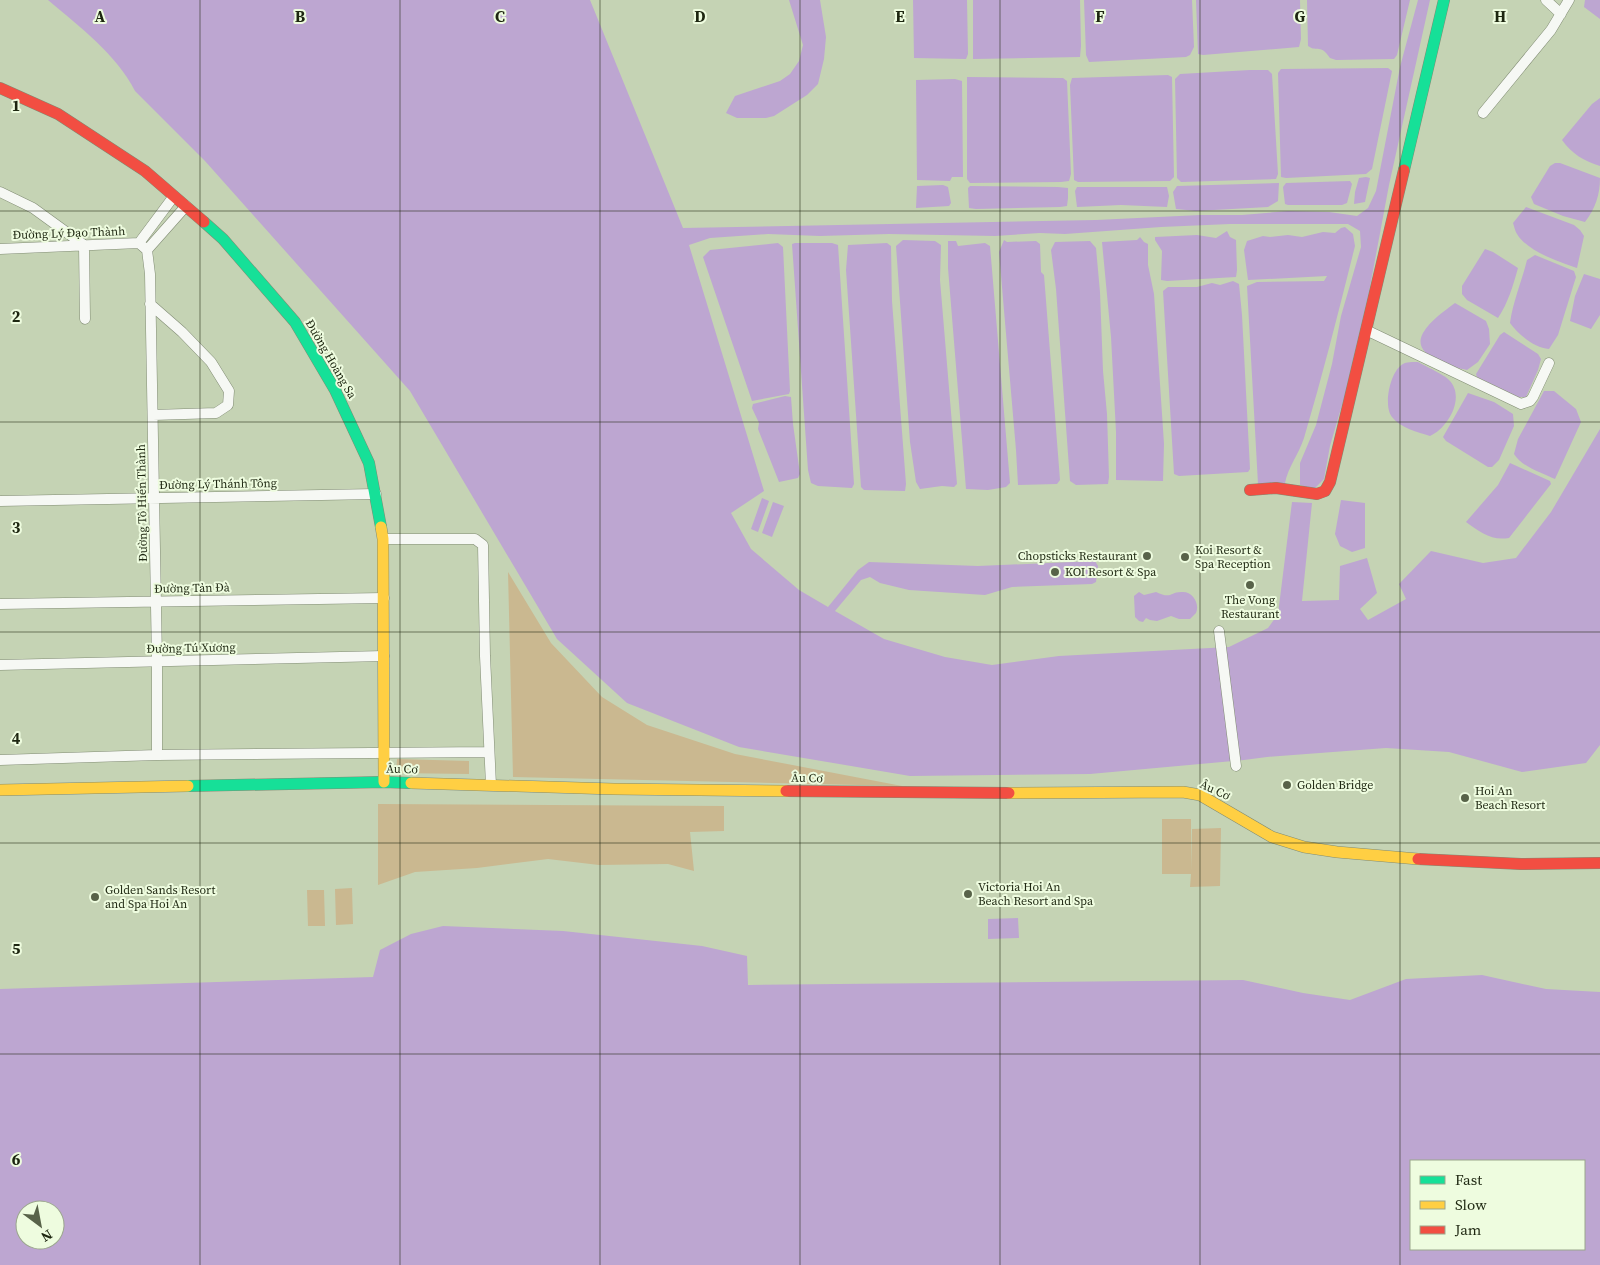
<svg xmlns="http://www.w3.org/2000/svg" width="1600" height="1265" font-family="'Source Serif 4',serif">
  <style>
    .green { fill: #cab890 }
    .water { fill: #bda6d1; fill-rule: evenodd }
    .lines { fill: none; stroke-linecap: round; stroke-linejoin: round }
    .street-casing { stroke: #818c74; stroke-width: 11 }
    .fast-casing { stroke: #818c74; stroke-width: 12 }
    .slow-casing { stroke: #818c74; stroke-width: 12 }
    .jam-casing { stroke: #818c74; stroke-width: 12 }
    .street { stroke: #f6f8f4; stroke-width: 10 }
    .fast { stroke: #16e098; stroke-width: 11 }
    .slow { stroke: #ffcf43; stroke-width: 11 }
    .jam { stroke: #f24e42; stroke-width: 11 }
    .grid { fill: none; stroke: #1d2610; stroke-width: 1; stroke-opacity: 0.55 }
    .poi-dot { fill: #586349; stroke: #eefcdf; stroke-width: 2 }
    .labels { text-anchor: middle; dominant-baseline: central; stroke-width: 4; stroke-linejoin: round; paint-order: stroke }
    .street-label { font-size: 12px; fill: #1d2610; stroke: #eefcdf }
    .poi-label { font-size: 12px; fill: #1d2610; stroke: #eefcdf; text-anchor: start }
    .grid-label { font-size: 16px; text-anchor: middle; font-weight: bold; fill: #1d2610; stroke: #eefcdf; stroke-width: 4; stroke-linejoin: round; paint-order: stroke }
  </style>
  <rect width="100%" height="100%" fill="#c5d3b4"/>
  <!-- green -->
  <path class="green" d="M508 572 551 643 602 697 647 725 735 754 902 786 513 777Z
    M397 759 469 761V774L396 773Z
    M378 804 724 806V831L690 832 694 871 668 864 599 865 548 859 477 868 415 872 378 885Z
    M1162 819H1191V871L1192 829 1221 828 1220 886 1190 887 1191 874H1162Z
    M352 888 353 924 336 925 335 889Z
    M307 890H324L325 926H308Z"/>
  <!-- water -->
  <path class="water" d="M48 0H590L683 228 1096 220 1200 215H1242L1288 211 1329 212 1357 216 1368 208 1376 191 1400 67 1418 0H1430L1389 185 1369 292 1344 398 1330 446 1324 479 1314 489 1300 485V463L1316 425 1332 364 1341 316 1361 247 1360 231 1348 224H1230L1161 227 1065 234 1040 233 995 236 889 234 820 236 768 234 710 238 689 245 764 491 731 513 751 549 799 590 828 607 858 570 869 562 978 566 1095 561 1098 566 1096 582 1092 584 1012 587 985 595 909 590 880 583 870 577 861 580 835 611 884 639 945 657 992 665 1059 656 1229 647 1268 628 1278 614 1292 502 1312 503 1302 601 1339 600 1340 566 1367 558 1377 593 1360 609 1368 620 1406 599 1399 584 1431 551 1483 563 1516 558 1551 512 1600 429V745L1586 763 1522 772 1449 752 1386 748 1267 757 1244 760 1090 774 910 776 739 747 627 703 557 639 410 391 205 161 135 91C117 55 79 26 48 0Z
    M789 0H820L826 37 824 59 818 84 807 95 774 116 766 118H737L726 113 735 96 780 81 790 74 799 61 803 45Z
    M913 0H967L968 54 966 59 914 58Z
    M973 0H1080L1081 46 1080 57 973 59Z
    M1084 0H1192L1194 47 1190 55 1186 57 1089 62 1086 55Z
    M1196 0H1300L1301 39 1299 47 1203 55 1198 54Z
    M1307 0H1410L1397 55 1394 59 1336 60 1330 58C1320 43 1318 53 1308 46Z
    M1585 0H1600V19L1584 7Z
    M1388 68 1392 71 1372 169 1366 174 1286 178 1281 177 1278 73 1281 69Z
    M1250 70H1268L1272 74 1278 174 1276 179 1181 182 1177 178 1175 79 1180 74Z
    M1168 75 1172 77 1174 177 1170 181 1078 182 1074 180 1070 85 1072 78Z
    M967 77 1063 78 1067 81 1071 174 1069 181 1061 182 970 183 967 179Z
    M955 79 962 81 963 177H952L950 181 917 180 916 80Z
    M1600 98V166C1584 161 1572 154 1562 140L1592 104Z
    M1555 163H1560L1600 178C1600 195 1595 209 1585 222L1563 216 1534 204 1531 197 1550 166Z
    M1366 177 1370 178 1365 202 1354 204 1355 192 1359 178Z
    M1350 181 1352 184 1347 203 1342 205H1288L1285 204 1283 187 1286 183Z
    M1279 183 1278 201 1268 207 1196 211 1176 209 1173 192 1177 186Z
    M943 185 948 187 951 203 949 206 916 208 917 186Z
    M970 186 1058 187 1068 188V198L1067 206 1060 207 976 209 969 208 968 188Z
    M1077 187H1167L1169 196 1167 207 1121 205 1077 207 1075 191Z
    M1526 207 1574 225 1580 230 1584 236 1577 268C1559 262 1527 251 1517 234 1515 231 1514 226 1513 223Z
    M1345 227 1353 234 1355 246C1339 310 1323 374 1304 438 1299 454 1288 467 1285 483L1258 484 1247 286 1257 282 1324 281 1327 276 1248 280 1244 250 1247 241 1263 236 1270 237 1288 235 1302 237 1323 232 1335 233 1341 228Z
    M1227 231 1230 237 1236 240 1237 270 1236 277 1167 281 1161 280 1162 251 1155 240V237L1197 235 1216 238Z
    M1140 237 1144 242 1148 244V265L1154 294 1164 444 1163 481 1116 480V432L1111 337 1102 242 1137 240Z
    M903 240 935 241 941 245 940 280 957 484 954 487 942 486 920 489 916 482 910 442 896 246Z
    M1004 240 1007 242 1036 241 1040 244 1041 272 1044 275 1060 480 1057 484 1018 485 1016 450 999 252Z
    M948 241H956L958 246 985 243 990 246 1010 483 1006 487 988 490 966 489 948 268Z
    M1090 241 1096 248 1100 292 1103 371 1107 414 1109 477 1108 484 1076 485 1070 481 1056 289 1051 250 1055 242Z
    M778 243 783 247 790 391 789 394 752 401 703 257 710 250Z
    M795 243H832L838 245 854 484 852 488 818 486 811 483 808 470 792 244Z
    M887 243 891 246 892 301 906 484 905 491 864 490 861 487 846 270 848 245Z
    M1485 249 1493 252 1518 268C1513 286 1508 303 1498 318L1467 300 1462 294V286Z
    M1535 255 1574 271 1576 277 1558 335 1549 349C1534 348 1518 334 1510 323 1513 301 1522 281 1527 260Z
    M1584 274 1600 279V315L1591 329 1570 321 1575 296Z
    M1233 281 1239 284 1242 315 1250 469 1248 472 1179 476 1174 474 1163 291 1168 287H1197L1212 283 1220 285Z
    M1455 303 1486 321 1489 329 1490 344 1478 362 1467 370C1451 367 1410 356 1423 333 1431 320 1443 312 1455 303Z
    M1504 332 1538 354 1541 359 1538 370 1526 397H1518L1477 377 1476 374 1500 335Z
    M1418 362C1425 366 1445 375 1449 380 1466 397 1448 428 1430 436 1418 432 1400 428 1392 417 1383 406 1390 371 1403 364 1406 362 1413 362 1418 362Z
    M1544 391H1554L1576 409 1581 422 1555 479C1542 473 1522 467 1514 454L1518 439Z
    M1468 393 1494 402 1513 414 1514 426 1499 460 1492 467H1488L1446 441 1443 437Z
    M785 396 791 397 793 424 800 474 798 478 779 482 758 429 759 423 752 408 753 404Z
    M1510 463 1550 481 1551 484 1509 538C1491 541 1480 532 1466 522L1498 485Z
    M762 498 769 501 758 532 751 529Z
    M1341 500 1365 503V548L1352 552 1340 546 1335 534Z
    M773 502 784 506 772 537 762 533Z
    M1139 592 1144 595 1156 592C1172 600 1170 591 1183 592 1193 592 1200 604 1196 613 1194 615 1192 617 1190 619H1179L1171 616 1157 621 1150 620 1146 618 1143 622 1139 621 1135 617 1134 596Z
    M1018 918 1019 938 988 939V919Z
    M443 926 563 931 702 946 747 956 748 985 1243 980 1303 993 1350 1000 1406 979 1482 975 1546 989 1600 992V1265H0V989L373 977 380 950 411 934ZM1584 1161V1249H1411V1161ZM25 1210H55V1240H25Z"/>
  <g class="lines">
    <defs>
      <path id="street" d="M1546 0 1561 14
        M1483 113 1551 30 1569 0
        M0 192 33 208 84 245 85 319
        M139 243 147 250 150 274 157 661V755
        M139 243 174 196
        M0 249 139 243
        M147 250 186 206
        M150 304 182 332 211 362 229 391 228 405 216 413 153 415
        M1366 330 1521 404 1530 401 1533 397 1549 363
        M0 501 376 494
        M383 539H475L483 545 485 656 491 785
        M0 604 384 598
        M1219 631 1236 766
        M0 665 384 656
        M0 760 157 755 489 752"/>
      <path id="fast" d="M1404 170 1444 0
        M204 222 223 239 295 322 335 390 369 463 381 527
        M188 786 384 782 411 783"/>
      <path id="slow" d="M381 527 383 539 384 782
        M411 783 614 789 786 791
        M0 790 188 786
        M1009 793 1183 792 1200 795 1272 837 1304 847 1337 852 1418 859"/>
      <path id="jam" d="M0 88 58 114 145 171 204 222
        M1250 490 1276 488 1317 494 1325 491 1330 482 1404 170
        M786 791 1009 793
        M1418 859 1521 864 1600 863"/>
    </defs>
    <!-- street casing -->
    <use href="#street" class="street-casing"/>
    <!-- fast casing -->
    <use href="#fast" class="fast-casing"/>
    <!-- slow casing -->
    <use href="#slow" class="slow-casing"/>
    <!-- jam casing -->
    <use href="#jam" class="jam-casing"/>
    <!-- street -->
    <use href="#street" class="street"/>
    <!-- fast -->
    <use href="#fast" class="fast"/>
    <!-- slow -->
    <use href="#slow" class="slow"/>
    <!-- jam -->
    <use href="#jam" class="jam"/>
  </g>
  <!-- grid -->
  <path class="grid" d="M200 0V1265M400 0V1265M600 0V1265M800 0V1265M1000 0V1265M1200 0V1265M1400 0V1265M0 211H1600M0 422H1600M0 632H1600M0 843H1600M0 1054H1600"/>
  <!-- markers -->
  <g class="poi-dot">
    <circle cx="1147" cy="556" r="5"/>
    <circle cx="1185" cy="557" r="5"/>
    <circle cx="1055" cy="572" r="5"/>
    <circle cx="1250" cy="585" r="5"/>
    <circle cx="1287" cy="785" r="5"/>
    <circle cx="1465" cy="798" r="5"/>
    <circle cx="968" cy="894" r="5"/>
    <circle cx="95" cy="897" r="5"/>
  </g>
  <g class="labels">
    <!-- street labels -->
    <g class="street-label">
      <text transform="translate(69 233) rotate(-2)">Đường Lý Đạo Thành</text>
      <text transform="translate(331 359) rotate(60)">Đường Hoàng Sa</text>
      <text transform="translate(218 484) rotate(-1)">Đường Lý Thánh Tông</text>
      <text transform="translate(142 503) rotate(-91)">Đường Tô Hiến Thành</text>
      <text transform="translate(192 588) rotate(-1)">Đường Tản Đà</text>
      <text transform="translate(191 648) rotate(-1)">Đường Tú Xương</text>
      <text transform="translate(402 769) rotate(1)">Âu Cơ</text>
      <text transform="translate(807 778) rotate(1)">Âu Cơ</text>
      <text transform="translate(1215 790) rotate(25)">Âu Cơ</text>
    </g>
    <!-- poi labels -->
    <g class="poi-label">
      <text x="1195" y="550">Koi Resort &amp;<tspan x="1195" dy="14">Spa Reception</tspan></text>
      <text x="1137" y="556" text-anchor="end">Chopsticks Restaurant</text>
      <text x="1065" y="572">KOI Resort &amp; Spa</text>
      <text x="1250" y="600" text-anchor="middle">The Vong<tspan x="1250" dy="14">Restaurant</tspan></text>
      <text x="1297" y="785">Golden Bridge</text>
      <text x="1475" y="791">Hoi An<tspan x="1475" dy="14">Beach Resort</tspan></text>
      <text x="978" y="887">Victoria Hoi An<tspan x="978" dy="14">Beach Resort and Spa</tspan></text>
      <text x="105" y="890">Golden Sands Resort<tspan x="105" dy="14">and Spa Hoi An</tspan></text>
    </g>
  </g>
  <g class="grid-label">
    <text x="100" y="22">A</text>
    <text x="300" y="22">B</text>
    <text x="500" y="22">C</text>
    <text x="700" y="22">D</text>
    <text x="900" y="22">E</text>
    <text x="1100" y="22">F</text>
    <text x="1300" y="22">G</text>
    <text x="1500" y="22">H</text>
    <text x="16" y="111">1</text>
    <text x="16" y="322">2</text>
    <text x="16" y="533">3</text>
    <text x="16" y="744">4</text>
    <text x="16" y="954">5</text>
    <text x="16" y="1165">6</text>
  </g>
  <!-- legend -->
  <rect x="1410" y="1160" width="175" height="90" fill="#eefcdf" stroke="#9aa68c"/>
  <rect x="1420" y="1176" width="25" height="8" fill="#16e098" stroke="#9aa68c"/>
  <text x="1455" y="1185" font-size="15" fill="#1d2610">Fast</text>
  <rect x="1420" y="1201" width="25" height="8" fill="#ffcf43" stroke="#9aa68c"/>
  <text x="1455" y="1210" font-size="15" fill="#1d2610">Slow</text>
  <rect x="1420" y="1226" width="25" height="8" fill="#f24e42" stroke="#9aa68c"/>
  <text x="1455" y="1235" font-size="15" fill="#1d2610">Jam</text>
  <!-- north arrow -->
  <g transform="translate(40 1225) rotate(148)"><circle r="24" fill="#eefcdf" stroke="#9aa68c"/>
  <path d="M0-4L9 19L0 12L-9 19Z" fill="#586349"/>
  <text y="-8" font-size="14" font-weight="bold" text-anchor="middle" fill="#1d2610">N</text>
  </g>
</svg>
